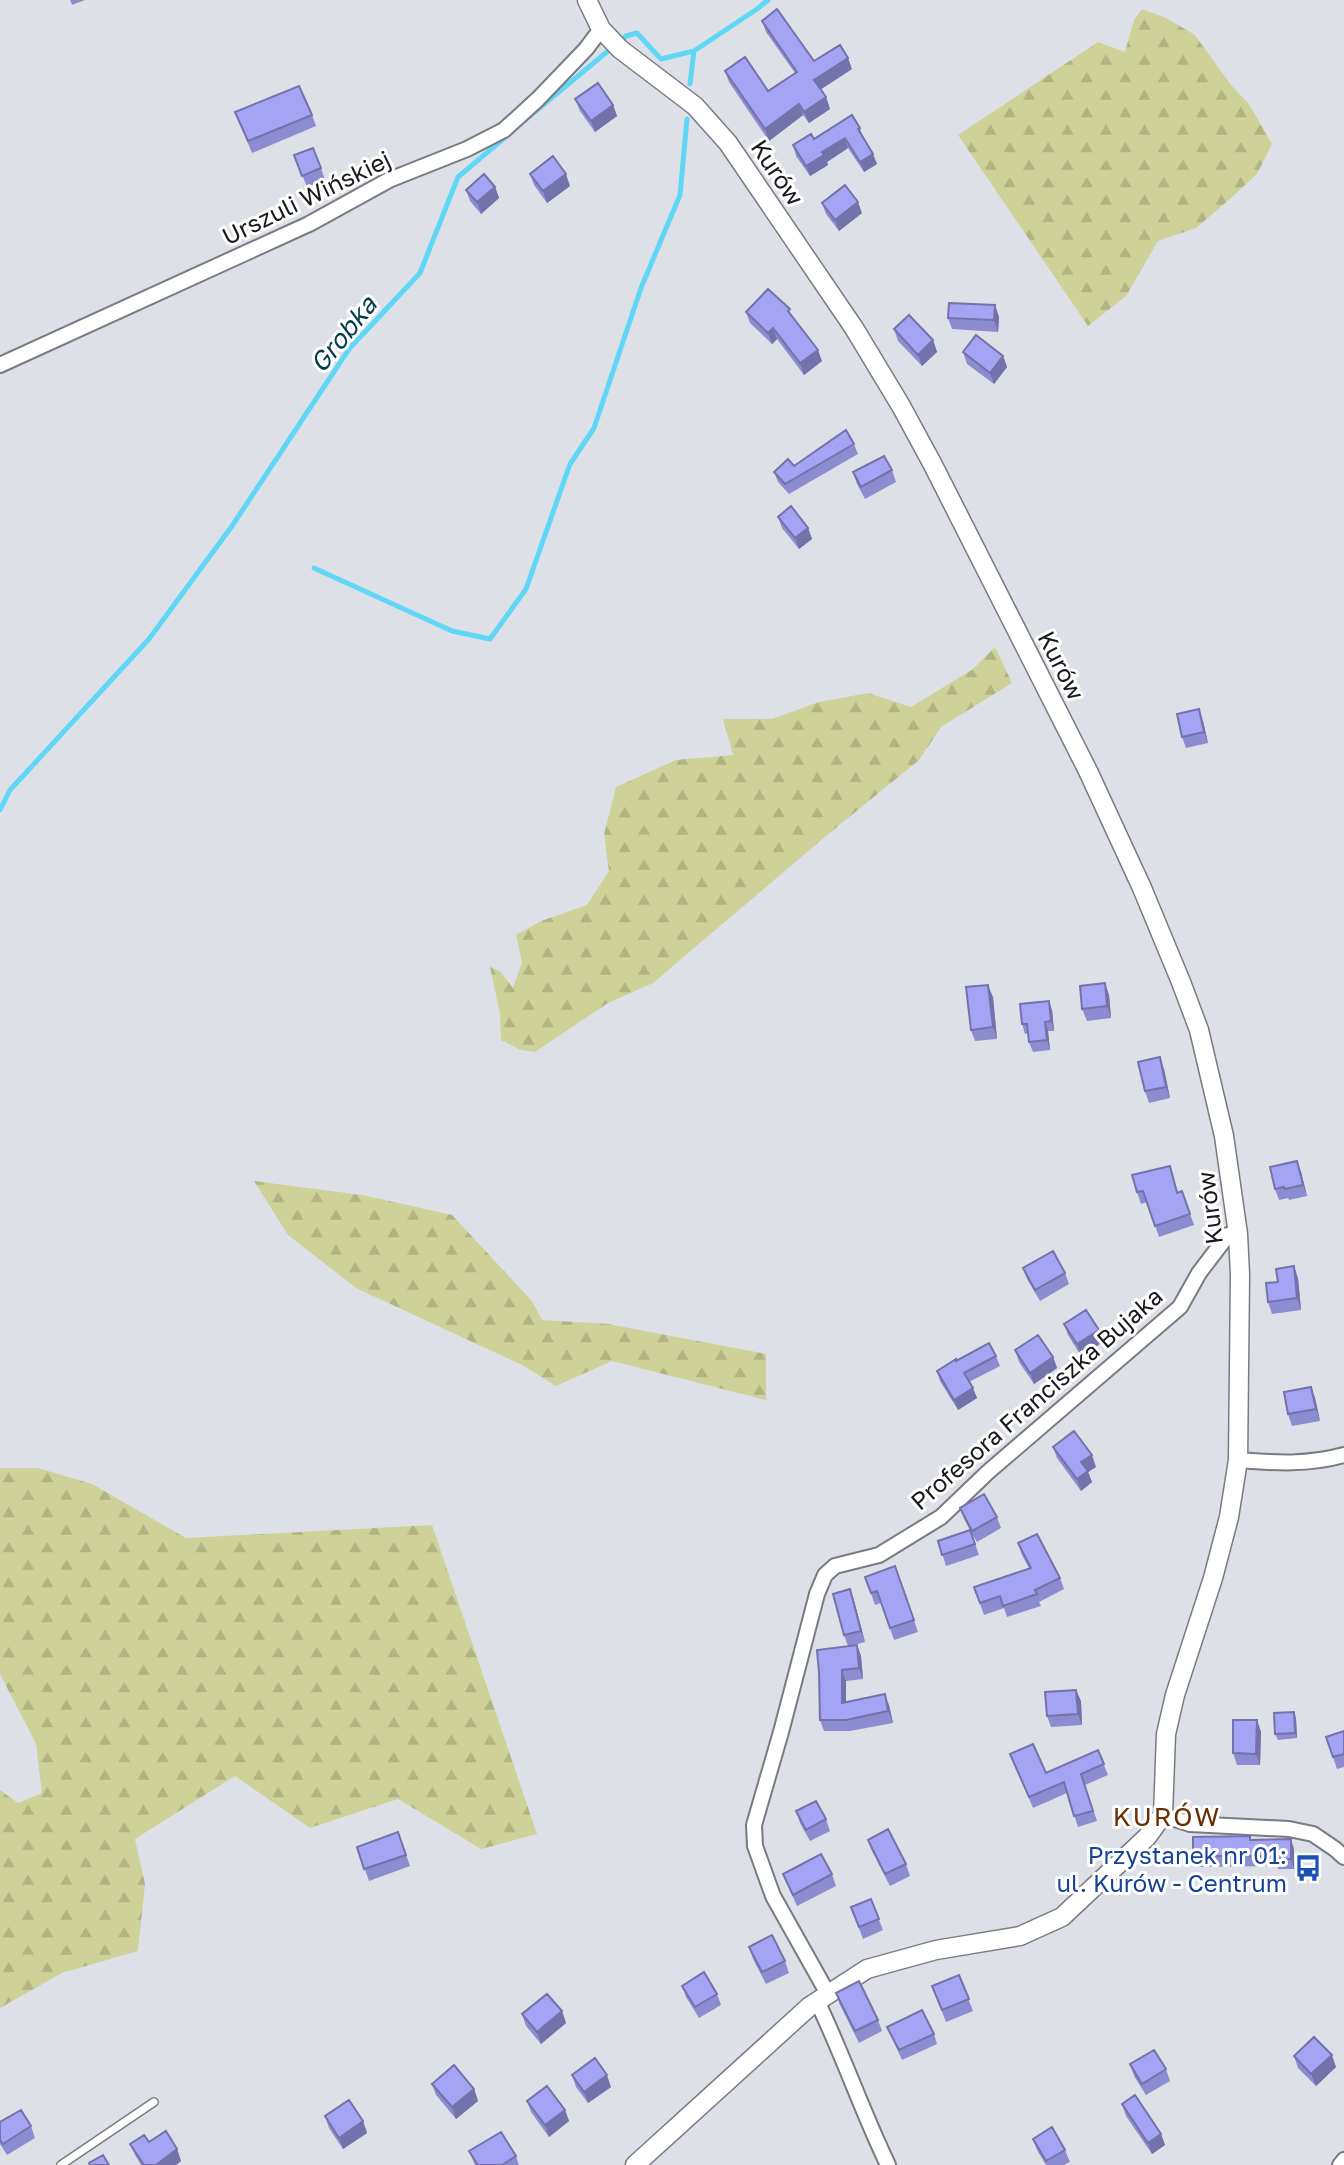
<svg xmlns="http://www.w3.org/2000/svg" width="1344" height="2165" font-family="'Golos Text',sans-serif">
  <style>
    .forest { fill: url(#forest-firs) }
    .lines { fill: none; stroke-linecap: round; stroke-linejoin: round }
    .stream { stroke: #60d7f6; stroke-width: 5 }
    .service-casing { stroke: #797b82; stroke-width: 10 }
    .minor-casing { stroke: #797b82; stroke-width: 18 }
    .tertiary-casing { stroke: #797b82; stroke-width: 21 }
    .service { stroke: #fff; stroke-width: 7 }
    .minor { stroke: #fff; stroke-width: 14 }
    .tertiary { stroke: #fff; stroke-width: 18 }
    .wall { fill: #8e8cd1 }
    .shaded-wall { fill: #7472aa }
    .building { fill: #a5a3f3; stroke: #7472aa; stroke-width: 2 }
    .labels { text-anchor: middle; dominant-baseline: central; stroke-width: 6; stroke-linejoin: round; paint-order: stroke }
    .street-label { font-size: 24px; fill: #18191b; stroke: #fff }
    .transit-label { font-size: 24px; fill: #164399; stroke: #fff; text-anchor: end }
    .water-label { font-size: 26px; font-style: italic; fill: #033d49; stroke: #fff }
    .neighbourhood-label { font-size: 26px; letter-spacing: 2px; fill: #6a2d02; stroke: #fff }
  </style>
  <defs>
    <pattern id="forest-firs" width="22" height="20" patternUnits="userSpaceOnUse" patternTransform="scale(1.75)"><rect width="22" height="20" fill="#cfd298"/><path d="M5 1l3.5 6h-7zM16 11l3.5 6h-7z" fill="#b1b482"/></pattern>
  </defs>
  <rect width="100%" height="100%" fill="#dee0e7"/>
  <!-- forest -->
  <path class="forest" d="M1142 9 1166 18 1195 35 1231 85 1249 104 1272 144 1257 174 1230 199 1196 228 1158 241 1126 296 1088 326 958 135 1098 42 1125 52 1134 20Z
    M995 647 1012 683 941 727 919 760 826 836 653 983 608 1003 535 1052 521 1050 501 1040 500 1014 490 967 500 971 513 988 522 962 516 935 541 921 587 905 609 871 604 834 616 787 676 760 733 755 723 719H772L819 702 868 693 911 707 973 669Z
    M254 1181 362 1195 452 1215 532 1301 542 1320 608 1324 766 1354V1400L612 1361 556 1386 524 1366 356 1288 288 1235Z
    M0 1468H38L92 1484 186 1538 432 1525 537 1834 481 1849 398 1799 310 1828 235 1776 135 1839 145 1884 138 1951 62 1973 0 2008V1790L18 1803 42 1793 36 1744 0 1674Z"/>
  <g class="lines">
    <!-- stream -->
    <path class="stream" d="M690 84 694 51
      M519 125 626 36 637 33 661 59 694 51 757 9 768 0
      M314 568 452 631 490 639 526 589 570 464 594 428 641 288 680 195 687 119
      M0 810 10 790 149 639 232 526 349 349 420 273 458 177 509 134"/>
    <defs>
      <path id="service" d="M61 2165 154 2102"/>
      <path id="minor" d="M0 365 309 224 389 180 467 149 504 130 538 99 586 49 601 29
        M1238 1460C1275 1463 1309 1465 1344 1455
        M1163 1815 1190 1824 1289 1829 1313 1834 1335 1849 1344 1857
        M828 1994 773 1896 755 1846 754 1825 781 1732 817 1594 825 1575 835 1566 879 1555 941 1517 988 1472 1180 1307 1199 1273 1228 1235 1238 1234
        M817 2001C843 2055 862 2111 888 2165
        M1340 2165 1344 2160"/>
      <path id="tertiary" d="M587 0 601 29 620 49 695 106 728 143 854 328 901 406 933 465 1088 771 1142 888 1181 982 1199 1030 1224 1136 1238 1234 1240 1275 1238 1460 1229 1517 1213 1578 1175 1695 1166 1734 1163 1815 1147 1837 1062 1917 1020 1936 936 1950 867 1969 810 2006 635 2165"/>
    </defs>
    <!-- service casing -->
    <use href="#service" class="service-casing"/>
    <!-- minor casing -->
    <use href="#minor" class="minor-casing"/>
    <!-- tertiary casing -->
    <use href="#tertiary" class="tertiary-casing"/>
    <!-- service -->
    <use href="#service" class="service"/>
    <!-- minor -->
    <use href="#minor" class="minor"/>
    <!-- tertiary -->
    <use href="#tertiary" class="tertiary"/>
  </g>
  <!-- wall -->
  <path class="wall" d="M70 0H85L72 5Z
    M762 21 814 61 852 69 820 90 826 97 830 109 809 123 803 115 769 141 729 82 725 71 768 91 795 73 766 32Z
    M575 99 613 105 617 116 595 132 580 111Z
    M235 112 312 115 316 126 252 153Z
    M860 128 863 138 877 164 864 172 848 148 827 162 828 165 810 176 796 156 793 145Z
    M294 155 321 168 325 180 307 187Z
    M530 174 570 186 547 203 534 185Z
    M495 187 499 198 481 214 470 201 466 190Z
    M822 203 862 213 839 231 826 214Z
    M995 305 999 317 998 332 952 329 948 318Z
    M746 312 794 319 822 361 804 375 777 339 772 344 750 323Z
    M894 329 933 340 937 352 922 366 898 341Z
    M963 352 1003 356 1007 367 994 384 967 364Z
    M854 444 858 454 789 494 778 482 774 472Z
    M892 470 896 482 865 499 857 484 853 472Z
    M778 517 808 528 812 539 799 549 782 528Z
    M1203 721 1208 743 1186 748 1182 737Z
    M1105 983 1109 995 1111 1018 1087 1021 1082 1009Z
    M993 997 997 1039 975 1041 971 1030Z
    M1052 1010 1054 1031H1048L1050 1050 1033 1052 1029 1042 1028 1033 1025 1034 1022 1024Z
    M1164 1069 1170 1098 1149 1103 1145 1091Z
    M1297 1161 1301 1172 1307 1196 1289 1200 1288 1198 1279 1200 1275 1189Z
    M1170 1166 1178 1192 1182 1191 1194 1225 1159 1237 1147 1202 1141 1204 1137 1192Z
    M1023 1268 1065 1273 1069 1284 1040 1301 1027 1279Z
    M1298 1278 1301 1310 1272 1314 1268 1302Z
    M1064 1324 1099 1330 1103 1342 1081 1356 1068 1335Z
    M1015 1350 1053 1357 1057 1368 1034 1384 1019 1362Z
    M996 1356 1000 1366 969 1382 977 1398 958 1410 940 1381 937 1371 956 1361Z
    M1311 1387 1315 1398 1320 1421 1292 1426 1288 1414Z
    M1053 1447 1096 1467 1088 1472 1092 1482 1081 1491 1057 1458Z
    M960 1508 997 1517 1001 1528 977 1542 971 1532 979 1555 946 1566 938 1541 970 1530 964 1519Z
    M1018 1543 1060 1578 1064 1589 1039 1602 1041 1606 1007 1617 1004 1608 984 1615 974 1587 1029 1568 1022 1555Z
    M895 1566 918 1632 894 1640 881 1603 875 1605 865 1577Z
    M850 1589 854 1601 865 1642 854 1645H857L861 1656 863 1679 846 1681V1702L889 1705 893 1723 850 1731H824L820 1720 848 1646 844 1635Z
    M1076 1690 1081 1701 1082 1725 1051 1727 1047 1716Z
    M1296 1718 1297 1738 1278 1740 1275 1734Z
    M1257 1720 1261 1732 1260 1765H1237L1233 1753Z
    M1344 1731V1767L1337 1769 1326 1737Z
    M1098 1750 1108 1775 1085 1785 1097 1821 1078 1827 1067 1793 1033 1808 1010 1754 1046 1773Z
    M796 1811 826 1819 830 1831 810 1841 800 1823Z
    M398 1832 410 1866 369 1881 357 1847Z
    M868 1840 906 1864 910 1876 890 1886 872 1851Z
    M1251 1840 1294 1849V1869H1278L1277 1866 1197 1867 1193 1856Z
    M783 1874H832L836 1886 797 1906Z
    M871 1899 883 1930 863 1939 851 1907Z
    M749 1947 785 1961 789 1973 766 1984 753 1959Z
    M959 1975 973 2011 946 2022 932 1986Z
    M682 1986 717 1994 721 2005 699 2018 686 1997Z
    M836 1993 878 2020 882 2031 859 2043 840 2005Z
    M562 2011 566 2023 541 2044 526 2026 522 2014Z
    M887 2027 934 2034 937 2044 902 2060Z
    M1294 2056 1336 2067 1316 2086 1298 2068Z
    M1130 2064 1166 2069 1170 2081 1146 2095 1134 2076Z
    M572 2075 611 2087 588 2103 576 2087Z
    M432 2084 474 2089 478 2101 456 2119 436 2095Z
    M527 2101 565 2110 569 2121 549 2137 531 2112Z
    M1122 2104 1161 2134 1165 2145 1152 2154 1126 2116Z
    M325 2116 363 2121 367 2133 343 2149 329 2128Z
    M0 2122 31 2126 35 2138 7 2155 0 2144Z
    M1033 2139 1065 2150 1070 2162 1064 2165H1046L1037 2150Z
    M149 2142 177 2149 181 2161 176 2165H141L135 2155 130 2144Z
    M469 2151 516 2156 519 2165H475Z"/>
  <!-- shaded-wall -->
  <path class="shaded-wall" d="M848 58 852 69 818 91 814 80Z
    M826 97 830 109 809 123 804 112Z
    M799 104 803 115 769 141 765 129Z
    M613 105 617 116 595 132 591 121Z
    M845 138 848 148 827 162 828 165 810 176 806 166 822 152Z
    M873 154 877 164 864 172 860 162Z
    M566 174 570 186 547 203 543 191Z
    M495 187 499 198 481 214 477 202Z
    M858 202 862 213 839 231 835 220Z
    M995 305 999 317 998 332 994 320Z
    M773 328 777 339 772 344 768 333Z
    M933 340 937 352 922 366 918 355Z
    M818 350 822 361 804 375 800 363Z
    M1003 356 1007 367 994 384 990 373Z
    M808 528 812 539 799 549 795 538Z
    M1199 709 1203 721 1208 743 1204 732Z
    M1105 983 1109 995 1111 1018 1107 1006Z
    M988 985 993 997 997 1039 993 1027Z
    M1049 1001 1052 1010 1054 1031 1051 1021Z
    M1045 1022 1048 1031 1050 1050 1047 1040Z
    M1160 1057 1164 1069 1170 1098 1166 1087Z
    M1297 1161 1301 1172 1307 1196 1303 1185Z
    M1294 1266 1298 1278 1301 1310 1297 1298Z
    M1099 1330 1103 1342 1081 1356 1077 1344Z
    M1053 1357 1057 1368 1034 1384 1030 1373Z
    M1311 1387 1315 1398 1320 1421 1316 1409Z
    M973 1388 977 1398 958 1410 954 1400Z
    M1092 1455 1096 1467 1088 1472 1092 1482 1081 1491 1077 1479 1081 1462Z
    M850 1589 854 1601 865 1642 861 1631Z
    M857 1645 861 1656 863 1679 859 1668Z
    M842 1670 846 1681V1714L842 1703Z
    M1076 1690 1081 1701 1082 1725 1078 1714Z
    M885 1694 889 1705 893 1723 888 1711Z
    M1294 1712 1296 1718 1297 1738 1295 1733Z
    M1257 1720 1261 1732 1260 1765 1256 1754Z
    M1291 1839 1294 1849V1869L1291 1859Z
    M562 2011 566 2023 541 2044 537 2032Z
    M1332 2055 1336 2067 1316 2086 1311 2074Z
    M607 2075 611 2087 588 2103 584 2092Z
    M474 2089 478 2101 456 2119 452 2107Z
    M565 2110 569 2121 549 2137 545 2125Z
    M363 2121 367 2133 343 2149 339 2138Z
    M1161 2134 1165 2145 1152 2154 1148 2143Z
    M177 2149 181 2161 176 2165H156Z"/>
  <!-- building -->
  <path class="building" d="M777 9 814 61 840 45 848 58 814 80 826 97 804 112 799 104 765 129 725 71 745 57 768 91 797 72 762 21Z
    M598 83 613 105 591 121 575 99Z
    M299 86 312 115 248 141 235 112Z
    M852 115 860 128 858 129 873 154 860 162 845 138 822 152 824 155 806 166 793 145 811 134 814 139Z
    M313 148 321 168 302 176 294 155Z
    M553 156 566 174 543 191 530 174Z
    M484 174 495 187 477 202 466 190Z
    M845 185 858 202 835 220 822 203Z
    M768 289 790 309 788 311 818 350 800 363 773 328 768 333 746 312Z
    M949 303 995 305 994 320 948 318Z
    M909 315 933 340 918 355 894 329Z
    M976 335 1003 356 990 373 963 352Z
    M846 430 854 444 785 484 774 472 788 459 794 466Z
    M884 456 892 470 861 487 853 472Z
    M791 506 808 528 795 538 778 517Z
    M1199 709 1204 732 1182 737 1177 714Z
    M1105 983 1107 1006 1082 1009 1080 986Z
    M988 985 993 1027 971 1030 966 987Z
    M1049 1001 1051 1021 1045 1022 1047 1040 1029 1042 1027 1024H1022L1020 1004Z
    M1160 1057 1166 1087 1145 1091 1138 1062Z
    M1297 1161 1303 1185 1285 1189 1284 1187 1275 1189 1270 1167Z
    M1170 1166 1177 1193 1182 1191 1190 1214 1155 1226 1143 1191 1137 1192 1132 1175Z
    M1053 1251 1065 1273 1035 1290 1023 1268Z
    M1294 1266 1297 1298 1268 1302 1266 1283 1278 1282 1276 1269Z
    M1086 1310 1099 1330 1077 1344 1064 1324Z
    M1038 1335 1053 1357 1030 1373 1015 1350Z
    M989 1343 996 1356 964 1373 973 1388 954 1400 937 1371 956 1359V1361Z
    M1311 1387 1316 1409 1288 1414 1284 1392Z
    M1074 1431 1092 1455 1081 1462 1088 1471 1077 1479 1053 1447Z
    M984 1494 997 1517 972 1531 960 1508Z
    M970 1530 975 1544 942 1555 938 1541Z
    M1037 1534 1060 1578 1035 1590 1037 1594 1003 1606 1000 1596 980 1603 974 1587 1031 1568 1018 1543Z
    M895 1566 914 1620 890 1628 877 1591 871 1593 865 1577Z
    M850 1589 861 1631 844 1635 833 1594Z
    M857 1645 859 1668 842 1670V1703L885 1694 888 1711 846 1720H820L819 1672 817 1650Z
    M1076 1690 1078 1714 1047 1716 1045 1692Z
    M1294 1712 1295 1733 1275 1734 1274 1713Z
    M1233 1720H1257L1256 1754 1233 1753Z
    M1344 1731V1754L1333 1757 1326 1737Z
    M1033 1744 1046 1773 1098 1750 1104 1764 1081 1774 1093 1811 1074 1816 1064 1782 1029 1797 1010 1754Z
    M816 1801 826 1819 806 1830 796 1811Z
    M888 1829 906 1864 885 1874 868 1840Z
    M398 1832 406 1855 364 1869 357 1847Z
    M1250 1836V1840L1291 1839V1859H1274V1856H1193V1837Z
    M821 1854 832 1874 793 1895 783 1874Z
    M871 1899 879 1919 859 1927 851 1907Z
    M772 1935 785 1961 762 1972 749 1947Z
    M704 1972 717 1994 695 2007 682 1986Z
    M959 1975 969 1999 942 2010 932 1986Z
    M859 1981 878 2020 855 2031 836 1993Z
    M547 1994 562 2011 537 2032 522 2014Z
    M922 2010 934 2034 899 2050 887 2027Z
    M1314 2037 1332 2055 1311 2074 1294 2056Z
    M1154 2050 1166 2069 1142 2084 1130 2064Z
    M595 2058 607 2075 584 2092 572 2075Z
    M454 2065 474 2089 452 2107 432 2084Z
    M547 2086 565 2110 545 2125 527 2101Z
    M1135 2095 1161 2134 1148 2143 1122 2104Z
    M349 2100 363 2121 339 2138 325 2116Z
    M21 2110 31 2126 3 2144 0 2140V2122Z
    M1052 2127 1065 2150 1046 2161 1033 2139Z
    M166 2131 177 2149 156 2165H144L130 2144 144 2135 149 2142Z
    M501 2132 516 2156 502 2165H478L469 2151Z
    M103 2155 109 2165H90L89 2163Z"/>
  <!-- icons -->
  <defs>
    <symbol id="bus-bare" viewBox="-9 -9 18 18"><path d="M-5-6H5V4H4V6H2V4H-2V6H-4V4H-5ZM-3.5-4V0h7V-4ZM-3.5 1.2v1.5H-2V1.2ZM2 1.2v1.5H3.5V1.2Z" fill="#1a4fb4" stroke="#fff" stroke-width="2.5" paint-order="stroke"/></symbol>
  </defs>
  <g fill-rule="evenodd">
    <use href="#bus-bare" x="1289" y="1849" width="38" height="38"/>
  </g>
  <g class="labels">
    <!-- street labels -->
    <g class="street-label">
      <text transform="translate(778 172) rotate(56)">Kurów</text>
      <text transform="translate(306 197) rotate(-26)">Urszuli Wińskiej</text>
      <text transform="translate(1062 665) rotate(63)">Kurów</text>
      <text transform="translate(1209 1208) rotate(-97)">Kurów</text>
      <text transform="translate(1036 1398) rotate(-41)">Profesora Franciszka Bujaka</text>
    </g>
    <!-- transit labels -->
    <g class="transit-label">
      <text x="1287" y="1854">Przystanek nr 01:<tspan x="1287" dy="28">ul. Kurów - Centrum</tspan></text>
    </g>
    <!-- water labels -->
    <g class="water-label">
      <text transform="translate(343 334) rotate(-51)">Grobka</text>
    </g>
    <!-- neighbourhood labels -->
    <g class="neighbourhood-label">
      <text x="1167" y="1816">KURÓW</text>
    </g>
  </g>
</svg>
